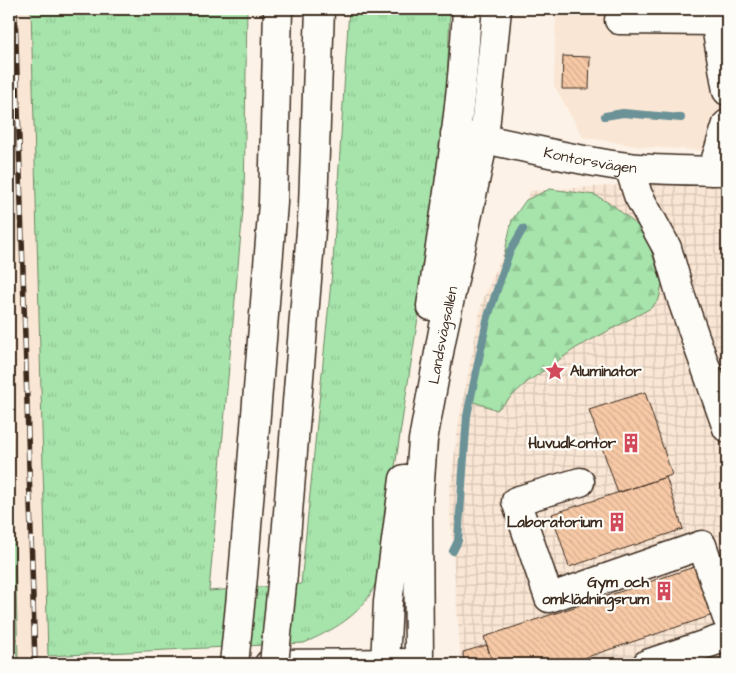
<svg xmlns="http://www.w3.org/2000/svg" width="736" height="673" font-family="'Architects Daughter',sans-serif">
  <style>
    .built { fill: #fae6d4 }
    .industrial { fill: url(#industrial-grid) }
    .grass { fill: url(#grass-tufts); stroke: #708764 }
    .forest { fill: url(#forest-firs); stroke: #708764 }
    .lines { fill: none; stroke-linecap: round; stroke-linejoin: round }
    .stream { stroke: #6a9297; stroke-width: 8 }
    .building { fill: url(#building-back-hatch); stroke: #3b2a1e }
    .minor-casing { stroke: #3b2a1e; stroke-width: 31 }
    .major-casing { stroke: #3b2a1e; stroke-width: 31 }
    .highway-casing { stroke: #3b2a1e; stroke-width: 31 }
    .minor { stroke: #fdfcf7; stroke-width: 28 }
    .major { stroke: #fdfcf7; stroke-width: 28 }
    .highway { stroke: #fdfcf7; stroke-width: 28 }
    .rail-casing { stroke: #3b2a1e; stroke-width: 5.5 }
    .rail { stroke: #fdfcf7; stroke-width: 4; stroke-dasharray: 11; stroke-linecap: butt }
    .highway-bridge-casing { stroke: #3b2a1e; stroke-width: 31; stroke-linecap: butt }
    .highway-bridge { stroke: #fdfcf7; stroke-width: 28 }
    .labels { text-anchor: middle; dominant-baseline: central; stroke-width: 4.5; stroke-linejoin: round; paint-order: stroke }
    .street-label { font-size: 15px; fill: #3b2a1e; stroke: #fdfcf7 }
    .poi-label { font-size: 15px; font-weight: bold; fill: #3b2a1e; stroke: #fdfcf7; text-anchor: end }
  </style>
  <defs>
    <pattern id="industrial-grid" width="8" height="8" patternUnits="userSpaceOnUse" patternTransform="scale(1.25)"><rect width="8" height="8" fill="#fae6d4"/><path d="M0 4h8M4 0v8" fill="none" stroke="#d7c5b6"/></pattern>
    <pattern id="grass-tufts" width="24" height="20" patternUnits="userSpaceOnUse" patternTransform="scale(1.25)"><rect width="24" height="20" fill="#a6e4ab"/><path d="M3 7l-1-3M5 7V3M7 7l1-3M15 17l-1-3M17 17v-4M19 17l1-3" fill="none" stroke="#90c493"/></pattern>
    <pattern id="forest-firs" width="22" height="20" patternUnits="userSpaceOnUse" patternTransform="scale(1.25)"><rect width="22" height="20" fill="#a6e4ab"/><path d="M5 1l3.5 6h-7zM16 11l3.5 6h-7z" fill="#90c493"/></pattern>
    <pattern id="building-back-hatch" width="6" height="6" patternUnits="userSpaceOnUse" patternTransform="scale(1.25)"><rect width="6" height="6" fill="#f7c9a6"/><path d="M-1 5l2 2M0 0l6 6M5-1l2 2" fill="none" stroke="#d5ad8e"/></pattern>
  </defs>
  <rect width="100%" height="100%" fill="#fcf2e7"/>
  <filter id="ink" filterUnits="userSpaceOnUse"><feTurbulence type="fractalNoise" baseFrequency=".02" numOctaves="2"/><feDisplacementMap in="SourceGraphic" scale="10" xChannelSelector="R" yChannelSelector="G"/><feConvolveMatrix kernelMatrix="1 2 1 2 8 2 1 2 1" color-interpolation-filters="sRGB"/></filter>
  <g filter="url(#ink)">
    <!-- built -->
    <path class="built" d="M9 9H31L48 656 18 660 9 345Z
      M556 9H727V152L637 146 583 137 554 85Z"/>
    <!-- industrial -->
    <path class="industrial" d="M657 183 727 184V664H461L449 496 459 421 482 302 530 191Z"/>
    <!-- grass -->
    <path class="grass" d="M31 9H247L244 199 209 591 301 584 333 262 349 9H450L445 142 383 545C380 558 380 575 374 587 361 616 331 631 304 643L48 656Z
      M9 345 18 660 9 661Z"/>
    <!-- forest -->
    <path class="forest" d="M550 189 595 195 614 206 645 232 662 284 659 299 651 308 576 348 526 383 497 410 471 401 512 220 526 200Z"/>
    <g class="lines">
      <!-- stream -->
      <path class="stream" d="M605 116 623 113 681 118
        M453 551 458 541 467 416 487 320 509 253 523 229"/>
    </g>
    <!-- building -->
    <path class="building" d="M563 56 590 57 589 89H562Z
      M645 392 672 475 618 493 589 410Z
      M666 477 683 529 569 567 552 514Z
      M697 566 713 615 566 664H493L484 637Z
      M487 645 493 664H464L463 652Z"/>
    <g class="lines">
      <defs>
        <g id="minor">
          <path d="M713 9 727 91"/>
          <path d="M619 20 715 21"/>
          <path id="s1" d="M455 134C513 143 569 160 628 167 660 171 694 170 727 171"/>
          <path d="M629 167 638 195 667 248 682 300 727 428"/>
          <path d="M712 171 727 124"/>
          <path d="M580 482 516 501 549 598 702 545 727 618"/>
          <path d="M269 664 419 663"/>
          <path d="M647 664 727 637"/>
        </g>
        <g id="major">
          <path d="M431 306C446 208 462 108 467 9"/>
          <path d="M385 664 388 602 404 479"/>
          <path id="s2" d="M419 664 418 506 423 440 443 331 484 139 497 9"/>
        </g>
        <path id="highway" d="M283 574 313 206 320 9
          M234 664 243 576 273 203 278 9"/>
      </defs>
      <!-- minor casing -->
      <use href="#minor" class="minor-casing"/>
      <!-- major casing -->
      <use href="#major" class="major-casing"/>
      <!-- highway casing -->
      <use href="#highway" class="highway-casing"/>
      <!-- minor -->
      <use href="#minor" class="minor"/>
      <!-- major -->
      <use href="#major" class="major"/>
      <!-- highway -->
      <use href="#highway" class="highway"/>
      <defs>
        <path id="rail" d="M15 9 35 664"/>
      </defs>
      <!-- rail casing -->
      <use href="#rail" class="rail-casing"/>
      <!-- rail -->
      <use href="#rail" class="rail"/>
      <defs>
        <path id="highway-bridge" d="M274 664 283 574"/>
      </defs>
      <!-- highway-bridge casing -->
      <use href="#highway-bridge" class="highway-bridge-casing"/>
      <!-- highway-bridge -->
      <use href="#highway-bridge" class="highway-bridge"/>
    </g>
  </g>
  <!-- icons -->
  <defs>
    <symbol id="sight-bare" viewBox="-9 -9 18 18"><path d="M0-6L1.8-2.2L6-1.7L2.9 1.2L3.7 5.4L0 3.3L-3.7 5.4L-2.9 1.2L-6-1.7L-1.8-2.2Z" fill="#d1495b" stroke="#fdfcf7" stroke-width="2.5" paint-order="stroke"/></symbol>
    <symbol id="building-bare" viewBox="-9 -9 18 18"><path d="M-4-6H4V6H1V3H-1V6H-4ZM-2.5-4.3h1.7v1.8h-1.7ZM.8-4.3h1.7v1.8H.8ZM-2.5-1h1.7V.8h-1.7ZM.8-1h1.7V.8H.8Z" fill="#d1495b" stroke="#fdfcf7" stroke-width="2.5" paint-order="stroke"/></symbol>
  </defs>
  <g fill-rule="evenodd">
    <use href="#sight-bare" x="541" y="357" width="28" height="28"/>
    <use href="#building-bare" x="617" y="429" width="28" height="28"/>
    <use href="#building-bare" x="603" y="508" width="28" height="28"/>
    <use href="#building-bare" x="650" y="577" width="28" height="28"/>
  </g>
  <g class="labels">
    <!-- street labels -->
    <g class="street-label">
      <text stroke="none"><textPath href="#s1" startOffset="138">Kontorsvägen</textPath></text>
      <text stroke="none"><textPath href="#s2" startOffset="331">Landsvägsallén</textPath></text>
    </g>
    <!-- poi labels -->
    <g class="poi-label">
      <text x="570" y="371" text-anchor="start">Aluminator</text>
      <text x="616" y="443">Huvudkontor</text>
      <text x="602" y="522">Laboratorium</text>
      <text x="649" y="582">Gym och<tspan x="649" dy="17">omklädningsrum</tspan></text>
    </g>
  </g>
  <!-- margin -->
  <rect width="736" height="673" fill="none" stroke="#fdfcf7" stroke-width="30"/>
  <rect x="15" y="15" width="706" height="643" fill="none" stroke="#3b2a1e" stroke-width="2" filter="url(#ink)"/>
</svg>
